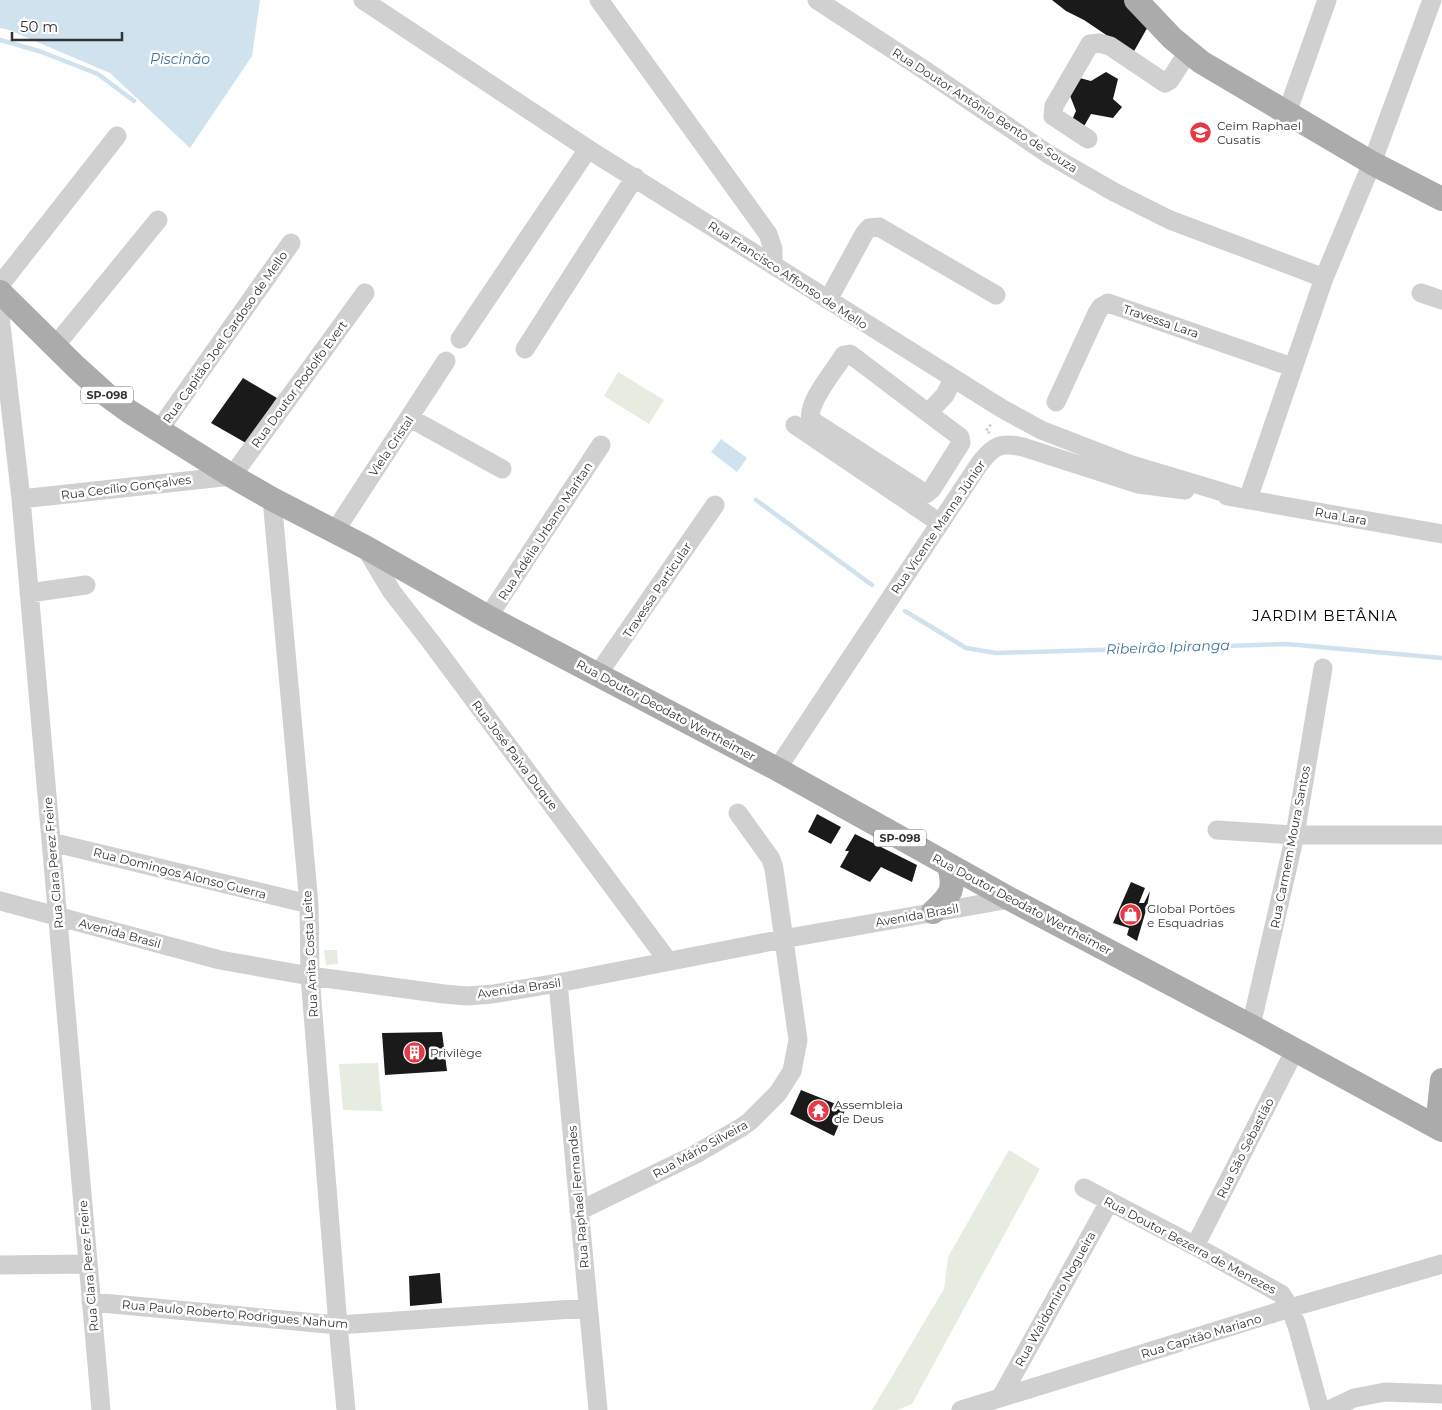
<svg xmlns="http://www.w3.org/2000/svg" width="1442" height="1410" font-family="Montserrat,sans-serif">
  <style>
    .green { fill: #e6ecdf }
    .water { fill: #cfe2ee }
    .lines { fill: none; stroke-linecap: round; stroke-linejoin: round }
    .stream { stroke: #cfe2ee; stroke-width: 4.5 }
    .building { fill: #1a1a1a }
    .path { stroke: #cdcdcd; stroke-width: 2.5; stroke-dasharray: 2.5 2.5; stroke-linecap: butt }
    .minor { stroke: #d0d0d0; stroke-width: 19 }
    .major { stroke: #ababab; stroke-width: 24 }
    .labels { text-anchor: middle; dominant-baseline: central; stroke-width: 5; stroke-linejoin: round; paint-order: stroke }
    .shield { fill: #fff; stroke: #707070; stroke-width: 1 }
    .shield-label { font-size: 11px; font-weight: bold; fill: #333 }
    .street-label { font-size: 12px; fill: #333; stroke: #fff }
    .poi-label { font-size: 12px; fill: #333; stroke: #fff; text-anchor: start }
    .water-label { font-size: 14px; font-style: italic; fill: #3f7597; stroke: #fff }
    .quarter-label { font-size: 15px; letter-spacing: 1px; fill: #000; stroke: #fff }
  </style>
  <rect width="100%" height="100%" fill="#fff"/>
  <!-- green -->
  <path class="green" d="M618 372 664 400 649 424 604 396Z
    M324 950H337L338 964 326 965Z
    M378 1063 382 1111 343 1110 339 1064Z
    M1009 1150 1040 1169 912 1404 897 1410H872L944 1289 948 1257Z"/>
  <!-- water -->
  <path class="water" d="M0 0H260L252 56 190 148 110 73 9 30 0 28Z
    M721 439 747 458 737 472 711 452Z"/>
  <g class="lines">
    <!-- stream -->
    <path class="stream" d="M0 40 39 51 98 74 134 101
      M756 500 872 585
      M905 611 966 648 996 653 1287 644 1442 658"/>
  </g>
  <!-- building -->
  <path class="building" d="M1052 0H1130L1150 23 1133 53 1084 20 1066 11Z
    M1106 72 1118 79 1113 99 1122 107 1113 118 1091 114 1083 128 1072 120 1076 111 1067 88 1076 77 1091 81Z
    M243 378 277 398 246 443 211 423Z
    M817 814 841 827 831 844 808 832Z
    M855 834 917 865 912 882 881 867 870 882 840 867 849 851H845Z
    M1131 882 1145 888 1139 903H1144L1150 891 1147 907 1137 941 1127 935 1129 928 1113 923Z
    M442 1032 447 1071 385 1075 382 1033Z
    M801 1090 846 1108 834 1136 790 1114Z
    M440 1273 442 1303 410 1306 409 1276Z"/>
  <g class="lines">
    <!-- path -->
    <path class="path" d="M990 433 986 431 992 423"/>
    <!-- minor -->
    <path class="minor" d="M363 0 588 149 1001 408 1041 430 1129 464 1239 497
      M599 0 768 234 773 249V265
      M817 0 926 71 1048 154 1114 192 1170 220 1324 278
      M1287 113 1327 0
      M1088 139 1053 116 1054 106 1090 44 1099 43 1110 46 1165 83 1170 80 1188 52
      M0 285 117 136
      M1421 293 1442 300
      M828 300 864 234 869 228 879 227 996 295
      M0 316 21 499 101 1410
      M460 339 588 149
      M55 346 158 220
      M525 349 635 177
      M1056 402 1097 313 1101 307 1108 303 1292 367
      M928 413 850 354 844 355C835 370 806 403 811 420L926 494 932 489 961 443 960 437 928 413 945 395 953 379
      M410 418 502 469
      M795 425 940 523
      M159 430 291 243
      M1227 496 1442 534
      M21 499 232 476 365 293
      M272 499 309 904 310 976 338 1325 346 1410
      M1248 499 1324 278 1372 163 1432 0
      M335 531 446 361
      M365 547 392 592 431 642 668 961
      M29 593 86 585
      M488 617 601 445
      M598 674 715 505
      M777 769 980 463C994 445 1001 442 1023 447L1138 484 1185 490
      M1217 830 1295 835H1442
      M51 842 309 904
      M0 901 220 960 310 976 444 994 467 996 493 994 558 983 783 939 1010 899
      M558 983 598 1410
      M1251 1026 1295 835 1323 668
      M1084 1188 1195 1246 1281 1294 1290 1308 1297 1326 1320 1410
      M579 1211 696 1154 742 1127 750 1121 778 1093 792 1071 798 1040 774 869 771 859 738 813
      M1195 1246 1295 1050
      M0 1265 88 1264
      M91 1302 338 1325 588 1308
      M1001 1397 1109 1202
      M961 1410 1290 1308 1442 1264
      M1329 1410 1354 1398 1385 1392 1442 1394"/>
    <!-- major -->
    <path class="major" d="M1136 0 1172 38 1201 62 1372 163 1442 199
      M0 292 76 367 108 396 130 412 232 476 272 499 365 547 488 617 777 769 1010 899 1251 1026 1442 1130
      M933 912C952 894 955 890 949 865
      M1437 1127 1442 1080"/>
  </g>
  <!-- icons -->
  <defs>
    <symbol id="school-disc" viewBox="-11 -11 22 22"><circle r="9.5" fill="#e63946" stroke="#fff"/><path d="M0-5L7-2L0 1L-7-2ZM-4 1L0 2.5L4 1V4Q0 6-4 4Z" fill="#fff"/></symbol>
    <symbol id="shop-disc" viewBox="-11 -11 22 22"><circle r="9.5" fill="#e63946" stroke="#fff"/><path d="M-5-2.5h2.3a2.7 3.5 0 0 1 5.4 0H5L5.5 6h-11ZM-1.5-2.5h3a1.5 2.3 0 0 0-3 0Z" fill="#fff"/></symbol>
    <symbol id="building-disc" viewBox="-11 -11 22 22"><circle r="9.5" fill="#e63946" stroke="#fff"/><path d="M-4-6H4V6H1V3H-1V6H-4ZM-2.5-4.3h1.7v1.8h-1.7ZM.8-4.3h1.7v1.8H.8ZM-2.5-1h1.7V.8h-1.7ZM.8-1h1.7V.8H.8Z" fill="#fff"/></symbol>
    <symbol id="temple-disc" viewBox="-11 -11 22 22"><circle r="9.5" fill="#e63946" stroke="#fff"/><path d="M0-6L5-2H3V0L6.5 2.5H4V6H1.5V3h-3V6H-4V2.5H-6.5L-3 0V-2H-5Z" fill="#fff"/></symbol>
  </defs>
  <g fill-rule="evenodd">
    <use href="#school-disc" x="1188" y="120" width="25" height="25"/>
    <use href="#shop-disc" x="1118" y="902" width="25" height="25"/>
    <use href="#building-disc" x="402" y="1040" width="25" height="25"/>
    <use href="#temple-disc" x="806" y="1098" width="25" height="25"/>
  </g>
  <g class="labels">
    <!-- shield labels -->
    <g class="shield">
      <rect x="81" y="386.5" width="52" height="17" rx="4"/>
      <rect x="874" y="829.5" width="52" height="17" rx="4"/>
    </g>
    <g class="shield-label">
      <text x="107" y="395">SP-098</text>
      <text x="900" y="838">SP-098</text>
    </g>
    <!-- street labels -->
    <g class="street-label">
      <text transform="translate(985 110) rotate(33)">Rua Doutor Antônio Bento de Souza</text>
      <text transform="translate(788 275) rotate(33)">Rua Francisco Affonso de Mello</text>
      <text transform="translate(1161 321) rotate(19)">Travessa Lara</text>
      <text transform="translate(225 337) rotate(-55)">Rua Capitão Joel Cardoso de Mello</text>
      <text transform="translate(299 384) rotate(-54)">Rua Doutor Rodolfo Evert</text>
      <text transform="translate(391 446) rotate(-56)">Viela Cristal</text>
      <text transform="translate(126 487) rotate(-7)">Rua Cecílio Gonçalves</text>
      <text transform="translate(1341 516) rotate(10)">Rua Lara</text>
      <text transform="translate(938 527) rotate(-56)">Rua Vicente Manna Júnior</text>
      <text transform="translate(545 531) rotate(-57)">Rua Adélia Urbano Maritan</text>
      <text transform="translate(657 590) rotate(-56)">Travessa Particular</text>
      <text transform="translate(666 710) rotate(28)">Rua Doutor Deodato Wertheimer</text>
      <text transform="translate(515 755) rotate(53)">Rua José Paiva Duque</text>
      <text transform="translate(1290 847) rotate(-79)">Rua Carmem Moura Santos</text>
      <text transform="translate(53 863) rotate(-95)">Rua Clara Perez Freire</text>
      <text transform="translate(180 873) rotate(14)">Rua Domingos Alonso Guerra</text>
      <text transform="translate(1022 904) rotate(28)">Rua Doutor Deodato Wertheimer</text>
      <text transform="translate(917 915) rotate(-10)">Avenida Brasil</text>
      <text transform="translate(120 933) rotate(15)">Avenida Brasil</text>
      <text transform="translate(310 954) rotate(-93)">Rua Anita Costa Leite</text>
      <text transform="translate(519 988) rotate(-8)">Avenida Brasil</text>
      <text transform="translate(1245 1148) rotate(-63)">Rua São Sebastião</text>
      <text transform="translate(700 1149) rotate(-29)">Rua Mário Silveira</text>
      <text transform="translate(578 1197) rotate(-95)">Rua Raphael Fernandes</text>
      <text transform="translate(1190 1245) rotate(28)">Rua Doutor Bezerra de Menezes</text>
      <text transform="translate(88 1266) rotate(-95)">Rua Clara Perez Freire</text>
      <text transform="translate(1055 1299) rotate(-61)">Rua Waldomiro Nogueira</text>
      <text transform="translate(235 1314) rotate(5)">Rua Paulo Roberto Rodrigues Nahum</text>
      <text transform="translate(1201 1336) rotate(-17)">Rua Capitão Mariano</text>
    </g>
    <!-- poi labels -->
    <g class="poi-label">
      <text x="1217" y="125">Ceim Raphael<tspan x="1217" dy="14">Cusatis</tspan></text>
      <text x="1147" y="908">Global Portões<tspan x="1147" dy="14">e Esquadrias</tspan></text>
      <text x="430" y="1052">Privilège</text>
      <text x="834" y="1104">Assembleia<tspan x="834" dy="14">de Deus</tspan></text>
    </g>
    <!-- water labels -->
    <g class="water-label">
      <text x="180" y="59">Piscinão</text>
      <text transform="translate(1168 647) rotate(-2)">Ribeirão Ipiranga</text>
    </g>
    <!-- quarter labels -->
    <g class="quarter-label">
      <text x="1325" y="615">JARDIM BETÂNIA</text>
    </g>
  </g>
  <!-- scale -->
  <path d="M12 32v8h110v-8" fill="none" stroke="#333333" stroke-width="2.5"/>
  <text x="20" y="32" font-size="15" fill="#333333" stroke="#ffffff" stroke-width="4" paint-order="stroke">50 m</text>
</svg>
